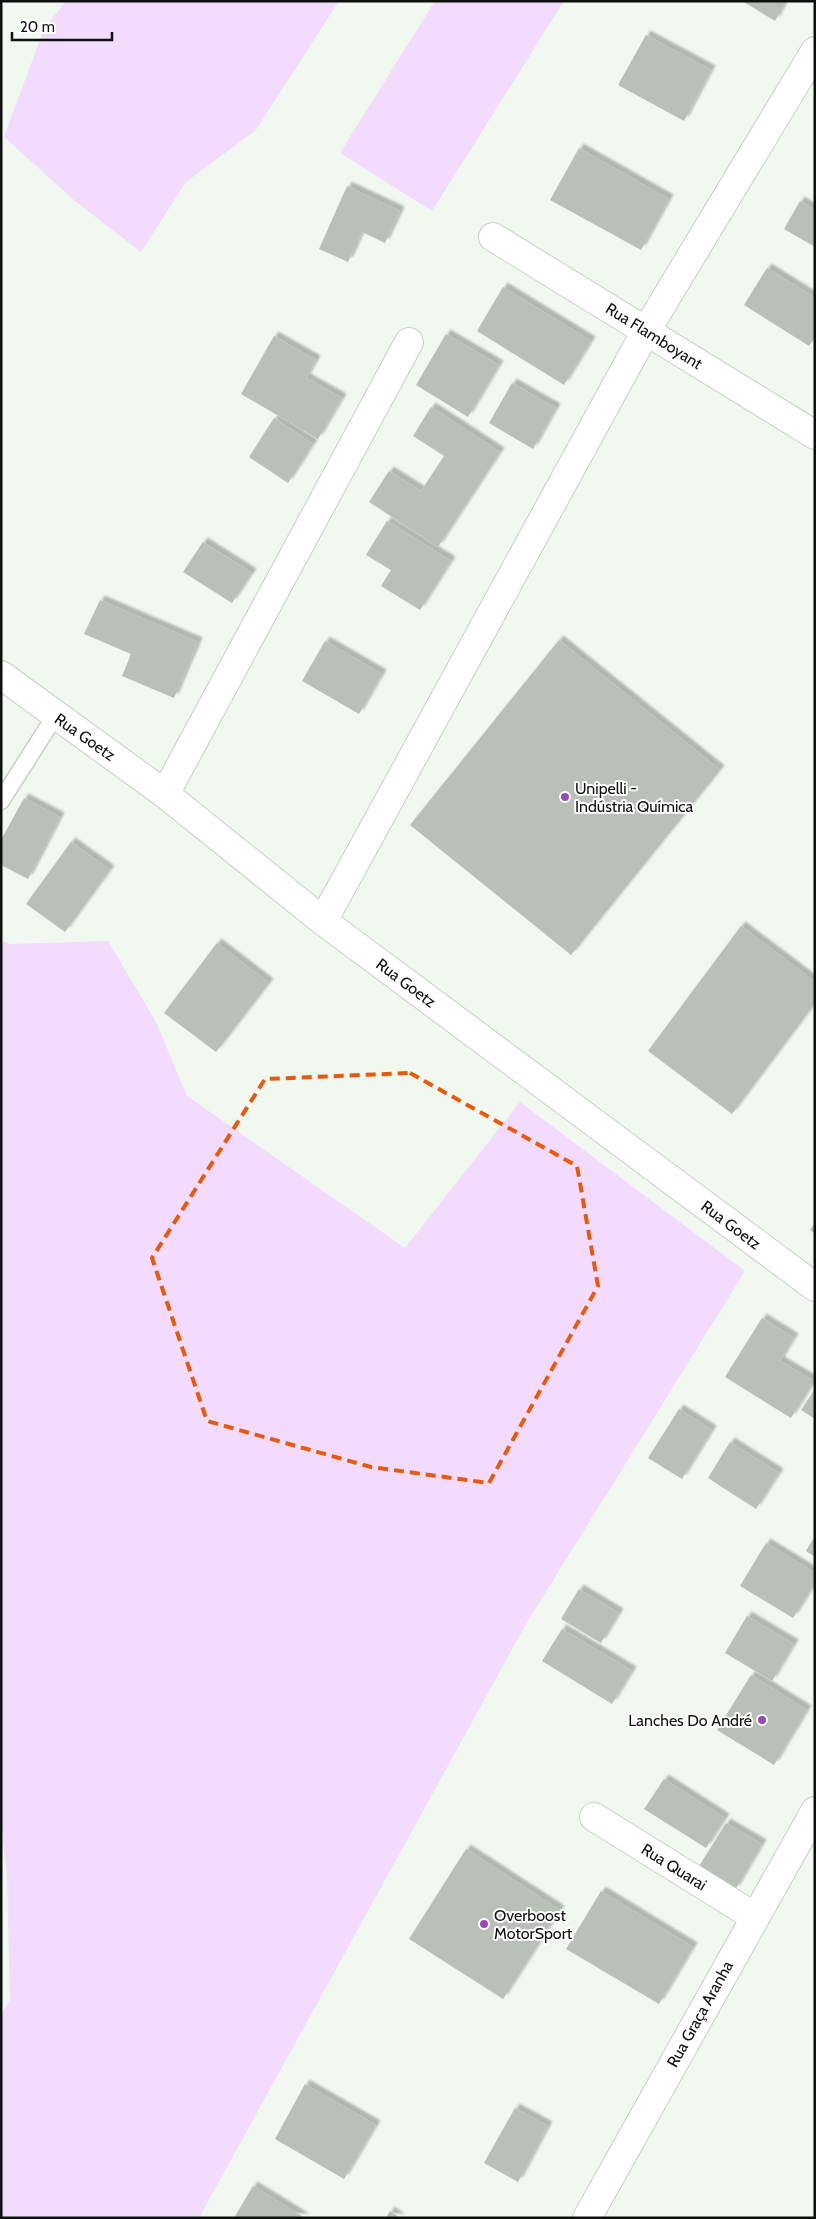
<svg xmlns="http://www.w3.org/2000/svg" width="816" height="2219" font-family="Cabin,sans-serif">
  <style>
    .green { fill: #f2dbfd }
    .building { fill: #b8c0b8; filter: url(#shadow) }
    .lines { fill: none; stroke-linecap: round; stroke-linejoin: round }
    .service-casing { stroke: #c8cfc8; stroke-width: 19 }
    .minor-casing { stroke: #c8cfc8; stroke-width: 30 }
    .service { stroke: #fff; stroke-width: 16 }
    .minor { stroke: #fff; stroke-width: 28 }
    .marked { fill: none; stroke: #e8590c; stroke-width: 4; stroke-dasharray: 10 6; stroke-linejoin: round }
    .poi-dot { fill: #9949b9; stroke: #fff; stroke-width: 2 }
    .labels { text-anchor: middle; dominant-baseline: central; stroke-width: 4; stroke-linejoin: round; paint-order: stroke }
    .street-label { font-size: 16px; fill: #0d100d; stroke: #fff }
    .poi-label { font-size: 16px; fill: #0d100d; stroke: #fff; text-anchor: start }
  </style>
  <defs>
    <filter id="shadow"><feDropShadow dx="4.5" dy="-4.5" stdDeviation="1" flood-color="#0004"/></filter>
  </defs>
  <rect width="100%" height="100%" fill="#f0f8f0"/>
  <!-- green -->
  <path class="green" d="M66 1H339L256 130 186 182 141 252 75 201 4 137 44 29Z
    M435 1H564L432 211 340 153Z
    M1 941 10 944 108 941 156 1022 187 1096 405 1248 520 1102 745 1271 526 1624 199 2218H1V2015L10 2000 7 1876 1 1823Z"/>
  <!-- building -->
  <path class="building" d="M742 1H786L775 21Z
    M646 35 711 70 684 121 618 85Z
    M579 148 669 199 641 250 550 200Z
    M347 186 400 211 385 243 362 232 348 262 319 249Z
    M800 201 815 210V247L784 229Z
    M767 268 815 298V337L809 346 744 305Z
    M503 287 591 341 564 385 477 331Z
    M446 334 499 365 468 417 416 385Z
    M274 336 316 360 306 378 342 398 318 439 241 394Z
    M512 383 556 408 533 449 489 423Z
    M431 407 500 452 438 547 369 502 389 471 421 491 444 456 413 436Z
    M274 418 313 444 288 483 249 457Z
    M387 521 451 561 420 610 381 586 391 570 366 555Z
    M203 542 252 573 232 603 183 572Z
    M100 600 198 642 174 698 122 676 131 654 84 634Z
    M559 640 720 770 571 955 410 825Z
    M325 641 382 674 359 714 302 681Z
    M24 798 60 817 28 879 1 865V840Z
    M71 842 110 870 65 932 26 904Z
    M741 926 815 982V1003L732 1114 648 1051Z
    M217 943 269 983 216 1052 164 1013Z
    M815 1223V1234L810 1230Z
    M762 1318 794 1338 780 1361 814 1381 791 1418 725 1377Z
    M815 1389V1419L801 1410Z
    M679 1409 712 1430 682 1479 648 1458Z
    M730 1442 779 1473 756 1509 708 1478Z
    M815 1536V1557L806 1551Z
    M766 1543 815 1573V1583L793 1618 740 1586Z
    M579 1589 619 1613 601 1643 561 1619Z
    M747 1616 794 1644 772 1681 725 1653Z
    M562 1629 632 1671 612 1704 542 1661Z
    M751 1675 807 1710 774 1765 717 1730Z
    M664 1779 725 1818 706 1848 644 1809Z
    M726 1823 762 1844 735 1890 698 1868Z
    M466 1849 560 1910 503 1999 409 1939Z
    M601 1891 693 1947 659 2004 566 1949Z
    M305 2084 376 2125 344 2179 275 2139Z
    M515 2108 548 2126 518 2182 484 2163Z
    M253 2186 305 2218H234Z
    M390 2211 400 2218H386Z"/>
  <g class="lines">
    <defs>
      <path id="service" d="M1 801 55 716"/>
      <path id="minor" d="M493 237 815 435
        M1 675 165 794 323 921 815 1287
        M165 794 409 342
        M323 921 646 331 815 51
        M594 1817 755 1917
        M587 2218 815 1811"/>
    </defs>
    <!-- service casing -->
    <use href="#service" class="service-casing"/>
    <!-- minor casing -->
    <use href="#minor" class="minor-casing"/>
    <!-- service -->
    <use href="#service" class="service"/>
    <!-- minor -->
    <use href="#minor" class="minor"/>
  </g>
  <!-- marked area -->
  <path class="marked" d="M410 1073 577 1166 598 1286 489 1483 371 1467 207 1421 152 1258 265 1079Z"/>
  <!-- markers -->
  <g class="poi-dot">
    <circle cx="565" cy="797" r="5"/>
    <circle cx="762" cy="1720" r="5"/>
    <circle cx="484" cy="1924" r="5"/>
  </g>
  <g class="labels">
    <!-- street labels -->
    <g class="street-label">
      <text transform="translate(654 336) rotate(32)">Rua Flamboyant</text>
      <text transform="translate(85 737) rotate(35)">Rua Goetz</text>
      <text transform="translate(406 983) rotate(37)">Rua Goetz</text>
      <text transform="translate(731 1225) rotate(37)">Rua Goetz</text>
      <text transform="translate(674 1867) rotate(32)">Rua Quarai</text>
      <text transform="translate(700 2014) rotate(-61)">Rua Graça Aranha</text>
    </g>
    <!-- poi labels -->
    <g class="poi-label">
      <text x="575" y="788">Unipelli -<tspan x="575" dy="18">Indústria Química</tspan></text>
      <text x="752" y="1720" text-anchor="end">Lanches Do André</text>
      <text x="494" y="1915">Overboost<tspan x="494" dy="18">MotorSport</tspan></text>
    </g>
  </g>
  <!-- border -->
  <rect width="816" height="2219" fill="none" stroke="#0d100d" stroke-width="5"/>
  <!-- scale -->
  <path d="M12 32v8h100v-8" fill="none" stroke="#0d100d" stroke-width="2.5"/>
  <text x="20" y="32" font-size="15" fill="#0d100d" stroke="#ffffff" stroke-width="4" paint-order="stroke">20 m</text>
</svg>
